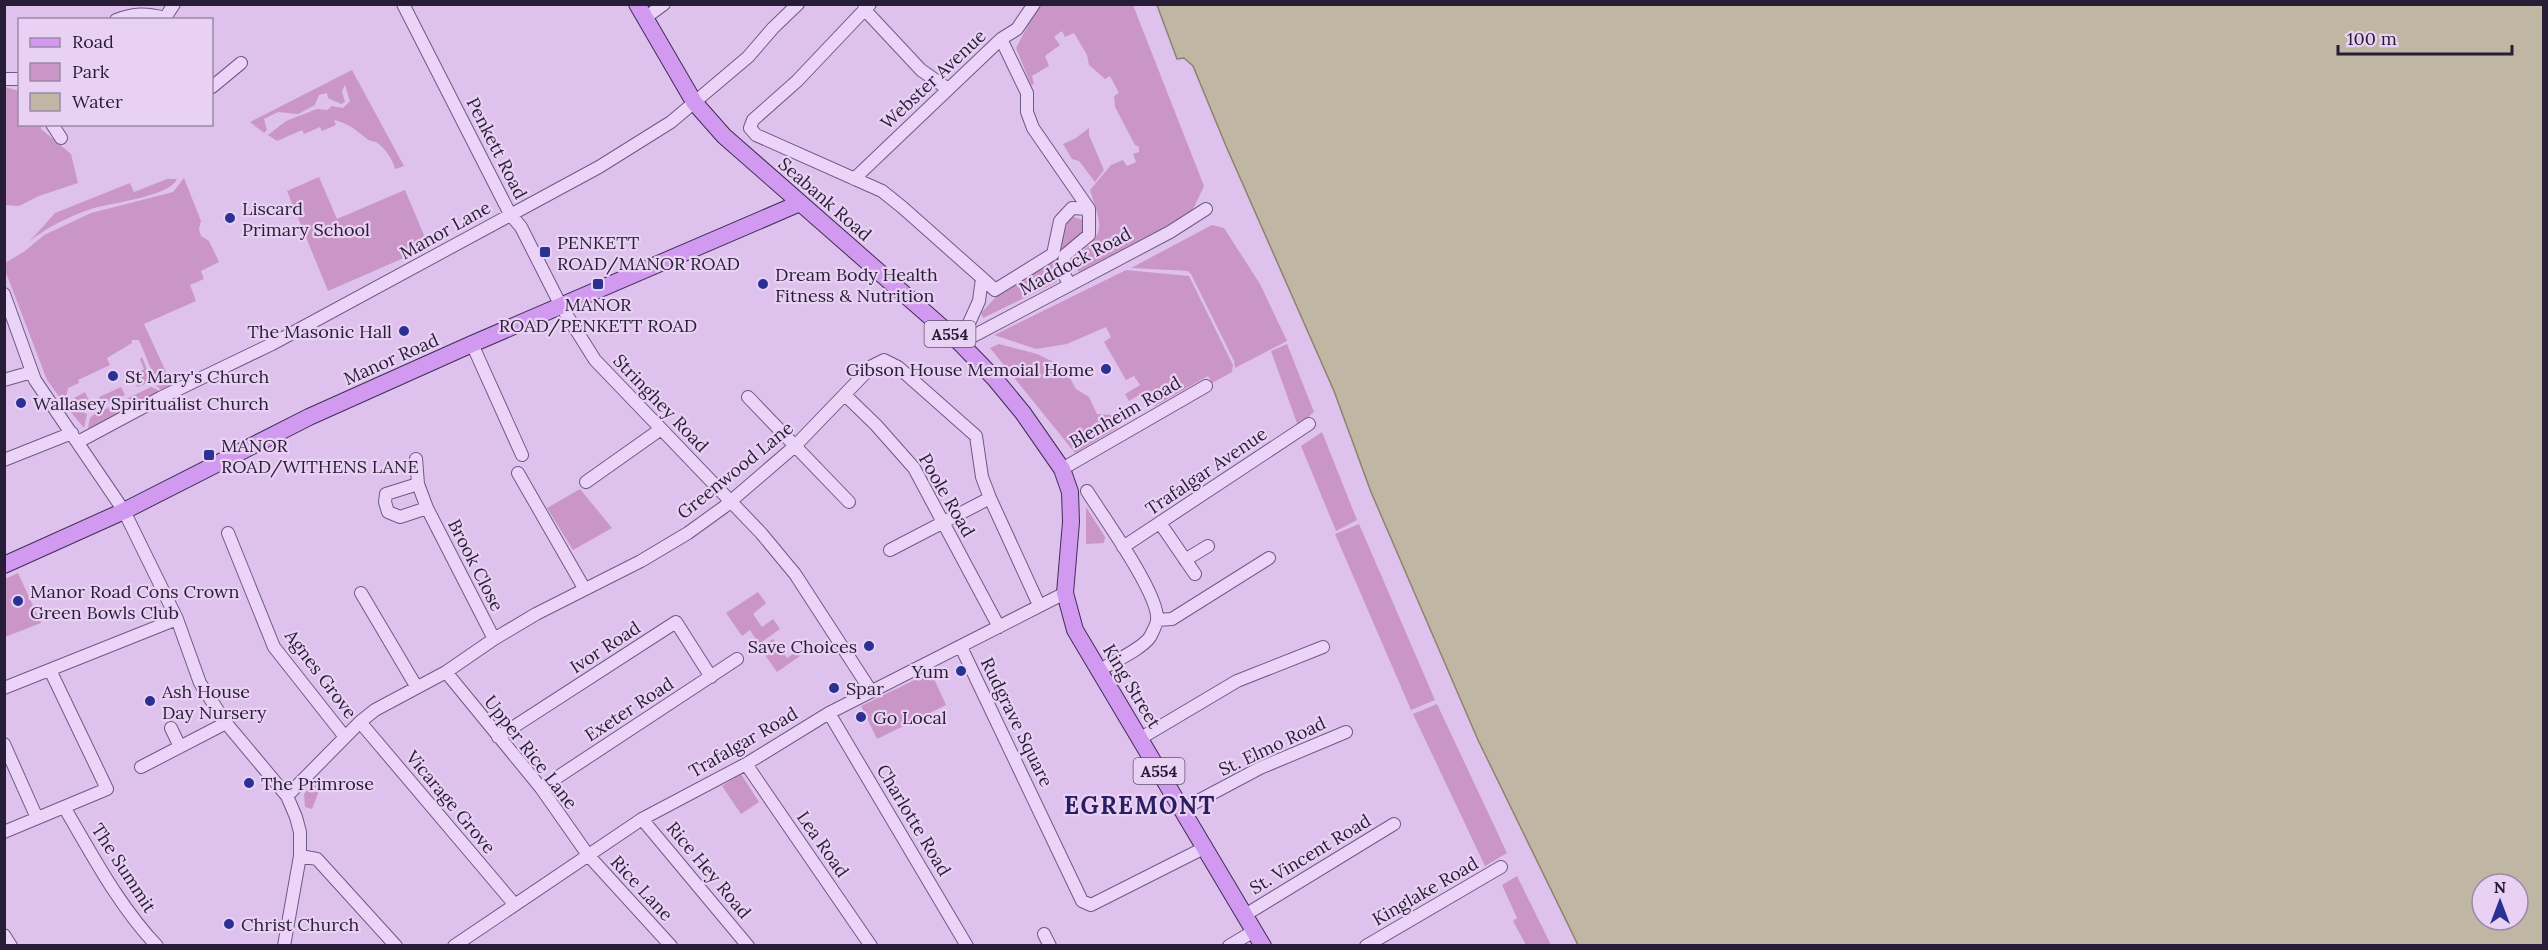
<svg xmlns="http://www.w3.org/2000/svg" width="2548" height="950" font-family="Lora,serif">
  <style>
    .green { fill: #ca96c7 }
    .water { fill: #bfb6a4; stroke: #8d836b; stroke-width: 1.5; fill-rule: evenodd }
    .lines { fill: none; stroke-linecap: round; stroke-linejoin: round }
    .minor-casing { stroke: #6f5986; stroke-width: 14 }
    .major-casing { stroke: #3e2e54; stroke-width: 18 }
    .minor { stroke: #ecd4f8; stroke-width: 12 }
    .major { stroke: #d19af0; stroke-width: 16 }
    .poi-dot { fill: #2b3093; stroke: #e9d1f4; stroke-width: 2 }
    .labels { text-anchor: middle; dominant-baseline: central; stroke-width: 4.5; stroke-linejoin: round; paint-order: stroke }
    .shield { fill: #e9d1f4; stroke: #62536f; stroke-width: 1.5 }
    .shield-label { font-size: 16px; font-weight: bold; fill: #281d36 }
    .street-label { font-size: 18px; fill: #281d36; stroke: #e9d1f4 }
    .poi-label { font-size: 18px; fill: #281d36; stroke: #e9d1f4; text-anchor: start }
    .district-label { font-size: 24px; font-weight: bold; letter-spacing: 1.5px; fill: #291e62; stroke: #e9d1f4 }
  </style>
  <rect width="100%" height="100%" fill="#dec2ed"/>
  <!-- green -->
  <path class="green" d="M1039 5H1133L1204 186 1193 209 1184 217 1079 272 1074 264 1075 258C1107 231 1102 229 1090 190L1111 165 1123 160 1127 166 1136 162 1133 154 1139 152V147L1135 145 1115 107 1114 96 1119 93 1110 76 1105 79 1089 65 1087 55 1074 33 1065 37 1062 31 1054 37 1060 45 1045 56 1049 66 1032 76 1034 84 1031 85 1016 48Z
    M352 70 404 166 395 169C393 160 384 147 376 142 373 141 369 141 367 139 356 130 348 123 334 120L336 125 322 131 320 127 304 134 302 130 277 141 268 135 286 121 317 109 327 110 332 106 343 108 350 101 345 85 342 91 345 102 341 104 328 98 327 93 319 95 315 105 298 114 278 112 264 119 267 130 264 133 250 122Z
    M5 87 19 91 20 124 41 125V129L71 154 78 183 39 196 19 206 5 205Z
    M1089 128V135L1104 170 1095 182 1079 161 1072 159 1063 144 1076 138Z
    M319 177 337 219 405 190 429 247 328 291 287 191Z
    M184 178 201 221 199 229 201 236 209 241 219 262 201 271 204 279 190 285 196 301 144 324 172 385 161 390 151 380V369L139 340H132V343L107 358 110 365 78 380 79 383 68 388 66 398 63 402 47 380 5 270V263L25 251 44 235 91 213 173 192Z
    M167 179H177C169 197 110 203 91 209 68 217 47 227 29 242L55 213 130 183 134 192Z
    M1071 216 1083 220 1086 230 1059 255 1057 282 983 318 981 313 996 297 1046 266 1056 256 1065 222Z
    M1212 225 1224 228 1260 284 1287 341 1235 368 1234 361 1191 274 1188 271 1131 268Z
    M1126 270 1189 276 1233 365 1232 372 1212 383 1208 376 1155 406 1146 391 1129 401 1125 394 1140 385 1134 376 1126 380 1104 342 1111 337 1106 327 1067 344 1036 349 994 335Z
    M999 344 1037 354 1064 367 1076 389 1089 397 1097 414 1111 415 1117 428 1075 453 990 348Z
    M1287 344 1314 412 1298 426 1271 351Z
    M142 357C146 367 150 374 145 384L137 387 136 383 142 380 139 372 144 369 140 359Z
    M121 387 125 395 103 404 99 397Z
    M151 387 158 390 157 394 92 428H88L90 418 93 415Z
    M85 392 89 401 92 400 95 407 94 409C85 409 78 406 74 398Z
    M65 405 87 414 84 428Z
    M1322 432 1357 520 1336 531 1301 446Z
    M580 489 612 528 573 550 547 508Z
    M1086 507 1105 537 1104 543 1086 544Z
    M1359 524 1435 700 1411 710 1335 534Z
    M18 573 41 623 5 637V579Z
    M758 592 766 603 753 614 762 627 773 619 780 629 759 644 750 630 742 636 726 613Z
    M773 639 787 658 796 652 800 656 777 672 760 648Z
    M931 672 946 705 877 739 861 706Z
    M1437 704 1507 853 1485 866 1413 714Z
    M741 774 759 802 741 814 722 786Z
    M318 778 323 781 312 809 305 807 304 794Z
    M1517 876 1551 945H1526L1513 921 1517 918 1502 885Z"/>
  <!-- water -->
  <path class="water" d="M1157 5H2543V945H1578L1478 740 1371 492 1334 391 1226 146 1193 66 1184 58 1177 59ZM2482 884H2518V920H2482Z"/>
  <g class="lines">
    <defs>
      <path id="minor" d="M403 4 510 214 521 227 561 306 595 360 761 533 795 574 871 691
        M870 4 797 81 753 120 750 128 756 135 882 191 902 207 982 278
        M864 9 921 70 948 89
        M645 18 664 4
        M116 20C134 13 147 13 165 18L174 4
        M1001 39 1027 93V112L1033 128 1089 209V235L1065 255 1063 272 1069 284
        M4 79H20
        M212 87 241 63
        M52 124 61 138
        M854 179 1001 39 1017 29 1034 4
        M4 294 35 380 124 511 177 619 200 683 226 723 287 796 296 817 300 832V856L284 946
        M960 343 1170 232 1206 209
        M960 343 979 301 982 278 995 290 1053 254 1060 221 1072 208 1089 209
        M472 344 522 455
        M4 380 32 372
        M845 395 876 425 914 468 999 627
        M748 397 849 502
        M78 442 162 397 272 344 599 167 671 122 748 57 773 28 798 4
        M416 459 418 484 427 508 494 639
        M4 460 72 433
        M1062 469 1206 386
        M518 473 584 588
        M586 482 661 429
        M418 484 386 494 385 502 388 512 400 517 427 508
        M1087 491C1102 515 1160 595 1157 620 1157 624 1152 633 1150 637 1142 649 1113 662 1100 670
        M1160 523 1195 574
        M228 533 274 647 345 737
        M1123 547 1309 424
        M890 550 990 498
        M1185 560 1208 546
        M361 593 416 686
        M1157 620 1172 619 1269 558
        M961 647 1082 901 1091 905 1206 847
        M446 672 541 788 588 855 671 946
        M4 688 177 619
        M829 713 967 946
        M360 722 515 905
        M171 728 180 747
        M498 737 676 622 711 677
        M1141 738 1237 681 1323 647
        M4 744 37 818
        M746 764 871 946
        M141 767 226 723
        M541 788 737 659
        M287 796 360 722 375 710 446 672 494 639 536 614 641 561 688 533 724 507 795 446 872 366 884 360 898 367 976 436 982 477 990 498 1039 605
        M64 807C92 854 118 905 157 946
        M1181 810 1260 768 1346 732
        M642 819 748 946
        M4 832 107 789 50 670
        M300 856 317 859 396 946
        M1245 915 1394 824
        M1044 934 1050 946
        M4 935 11 946
        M454 946 642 819 746 764 829 713 1065 593
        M1229 946 1254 931
        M1366 946 1501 867"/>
      <path id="major" d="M637 4 694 102 724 136 960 343 995 379 1023 413 1062 469 1070 492 1071 522 1065 593 1075 630 1263 946
        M4 565 124 511 309 417 472 344 800 203"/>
    </defs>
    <!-- minor casing -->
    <use href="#minor" class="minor-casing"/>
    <!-- major casing -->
    <use href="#major" class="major-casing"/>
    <!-- minor -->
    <use href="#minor" class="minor"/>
    <!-- major -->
    <use href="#major" class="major"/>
  </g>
  <!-- markers -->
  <g class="poi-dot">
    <circle cx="230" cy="218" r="6"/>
    <rect x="539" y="246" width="12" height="12" rx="3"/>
    <rect x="592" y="278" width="12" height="12" rx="3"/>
    <circle cx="763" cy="284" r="6"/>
    <circle cx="404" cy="331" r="6"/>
    <circle cx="1106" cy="369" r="6"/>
    <circle cx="113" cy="376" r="6"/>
    <circle cx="21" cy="403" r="6"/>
    <rect x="203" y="449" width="12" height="12" rx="3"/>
    <circle cx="18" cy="601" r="6"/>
    <circle cx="869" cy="646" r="6"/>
    <circle cx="961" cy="671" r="6"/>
    <circle cx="834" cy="688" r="6"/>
    <circle cx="150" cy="701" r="6"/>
    <circle cx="861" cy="717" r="6"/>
    <circle cx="249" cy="783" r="6"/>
    <circle cx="229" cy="924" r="6"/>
  </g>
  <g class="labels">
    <!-- shield labels -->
    <g class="shield">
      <rect x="924.5" y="321" width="51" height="26" rx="4.5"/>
      <rect x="1133.5" y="758" width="51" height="26" rx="4.5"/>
    </g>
    <g class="shield-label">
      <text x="950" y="334">A554</text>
      <text x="1159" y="771">A554</text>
    </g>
    <!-- street labels -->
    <g class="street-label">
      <text transform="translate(933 79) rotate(-43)">Webster Avenue</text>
      <text transform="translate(497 148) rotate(63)">Penkett Road</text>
      <text transform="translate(825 199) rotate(41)">Seabank Road</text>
      <text transform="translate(445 230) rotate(-29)">Manor Lane</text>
      <text transform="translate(1075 261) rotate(-28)">Maddock Road</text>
      <text transform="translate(391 359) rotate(-24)">Manor Road</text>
      <text transform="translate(661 403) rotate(46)">Stringhey Road</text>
      <text transform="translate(1125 412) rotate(-30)">Blenheim Road</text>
      <text transform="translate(735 470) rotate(-39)">Greenwood Lane</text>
      <text transform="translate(1206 471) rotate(-34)">Trafalgar Avenue</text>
      <text transform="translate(947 495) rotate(60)">Poole Road</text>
      <text transform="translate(476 565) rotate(63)">Brook Close</text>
      <text transform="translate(605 647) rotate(-33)">Ivor Road</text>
      <text transform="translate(321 674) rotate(53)">Agnes Grove</text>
      <text transform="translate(1132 686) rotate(59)">King Street</text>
      <text transform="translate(629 709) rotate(-33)">Exeter Road</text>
      <text transform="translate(1017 722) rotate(64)">Rudgrave Square</text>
      <text transform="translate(743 742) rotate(-30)">Trafalgar Road</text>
      <text transform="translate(1272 746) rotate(-25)">St. Elmo Road</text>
      <text transform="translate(531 752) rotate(52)">Upper Rice Lane</text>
      <text transform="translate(451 802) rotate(50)">Vicarage Grove</text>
      <text transform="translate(914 820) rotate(59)">Charlotte Road</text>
      <text transform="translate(823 844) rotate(55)">Lea Road</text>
      <text transform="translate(1310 854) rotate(-31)">St. Vincent Road</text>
      <text transform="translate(124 868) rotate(57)">The Summit</text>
      <text transform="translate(709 870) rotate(50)">Rice Hey Road</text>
      <text transform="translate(642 888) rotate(47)">Rice Lane</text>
      <text transform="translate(1425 891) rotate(-30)">Kinglake Road</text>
    </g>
    <!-- poi labels -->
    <g class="poi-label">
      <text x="242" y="208">Liscard<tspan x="242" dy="21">Primary School</tspan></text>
      <text x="557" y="242">PENKETT<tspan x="557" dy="21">ROAD/MANOR ROAD</tspan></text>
      <text x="775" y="274">Dream Body Health<tspan x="775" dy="21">Fitness &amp; Nutrition</tspan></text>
      <text x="598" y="304" text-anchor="middle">MANOR<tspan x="598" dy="21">ROAD/PENKETT ROAD</tspan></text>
      <text x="392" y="331" text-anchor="end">The Masonic Hall</text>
      <text x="1094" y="369" text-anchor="end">Gibson House Memoial Home</text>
      <text x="125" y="376">St Mary's Church</text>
      <text x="33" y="403">Wallasey Spiritualist Church</text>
      <text x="221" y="445">MANOR<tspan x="221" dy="21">ROAD/WITHENS LANE</tspan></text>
      <text x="30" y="591">Manor Road Cons Crown<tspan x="30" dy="21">Green Bowls Club</tspan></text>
      <text x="857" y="646" text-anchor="end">Save Choices</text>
      <text x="949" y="671" text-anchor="end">Yum</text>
      <text x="846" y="688">Spar</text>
      <text x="162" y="691">Ash House<tspan x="162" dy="21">Day Nursery</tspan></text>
      <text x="873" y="717">Go Local</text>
      <text x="261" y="783">The Primrose</text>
      <text x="241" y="924">Christ Church</text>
    </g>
    <!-- district labels -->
    <g class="district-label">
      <text x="1140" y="805">EGREMONT</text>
    </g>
  </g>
  <!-- border -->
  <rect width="2548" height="950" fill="none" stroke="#281d36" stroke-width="12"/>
  <!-- legend -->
  <rect x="18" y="18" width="195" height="108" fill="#e9d1f4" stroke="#9c89a8" stroke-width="1.5"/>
  <rect x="30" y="38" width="30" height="9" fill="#d19af0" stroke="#9c89a8" stroke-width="1.5"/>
  <text x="72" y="48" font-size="18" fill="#281d36">Road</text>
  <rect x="30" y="63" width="30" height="18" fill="#ca96c7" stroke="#9c89a8" stroke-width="1.5"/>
  <text x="72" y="78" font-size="18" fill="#281d36">Park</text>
  <rect x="30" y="93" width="30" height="18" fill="#bfb6a4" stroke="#9c89a8" stroke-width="1.5"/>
  <text x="72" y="108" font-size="18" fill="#281d36">Water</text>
  <!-- north arrow -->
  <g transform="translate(2500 902)"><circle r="28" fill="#e9d1f4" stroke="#9c89a8" stroke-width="1.5"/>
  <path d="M0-4.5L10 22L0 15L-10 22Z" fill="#2b3093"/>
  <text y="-9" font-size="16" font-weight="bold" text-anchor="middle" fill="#281d36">N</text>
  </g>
  <!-- scale -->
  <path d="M2338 45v9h174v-9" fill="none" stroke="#281d36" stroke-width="3"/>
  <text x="2347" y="45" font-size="18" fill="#281d36" stroke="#e9d1f4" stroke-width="4.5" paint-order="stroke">100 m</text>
</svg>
